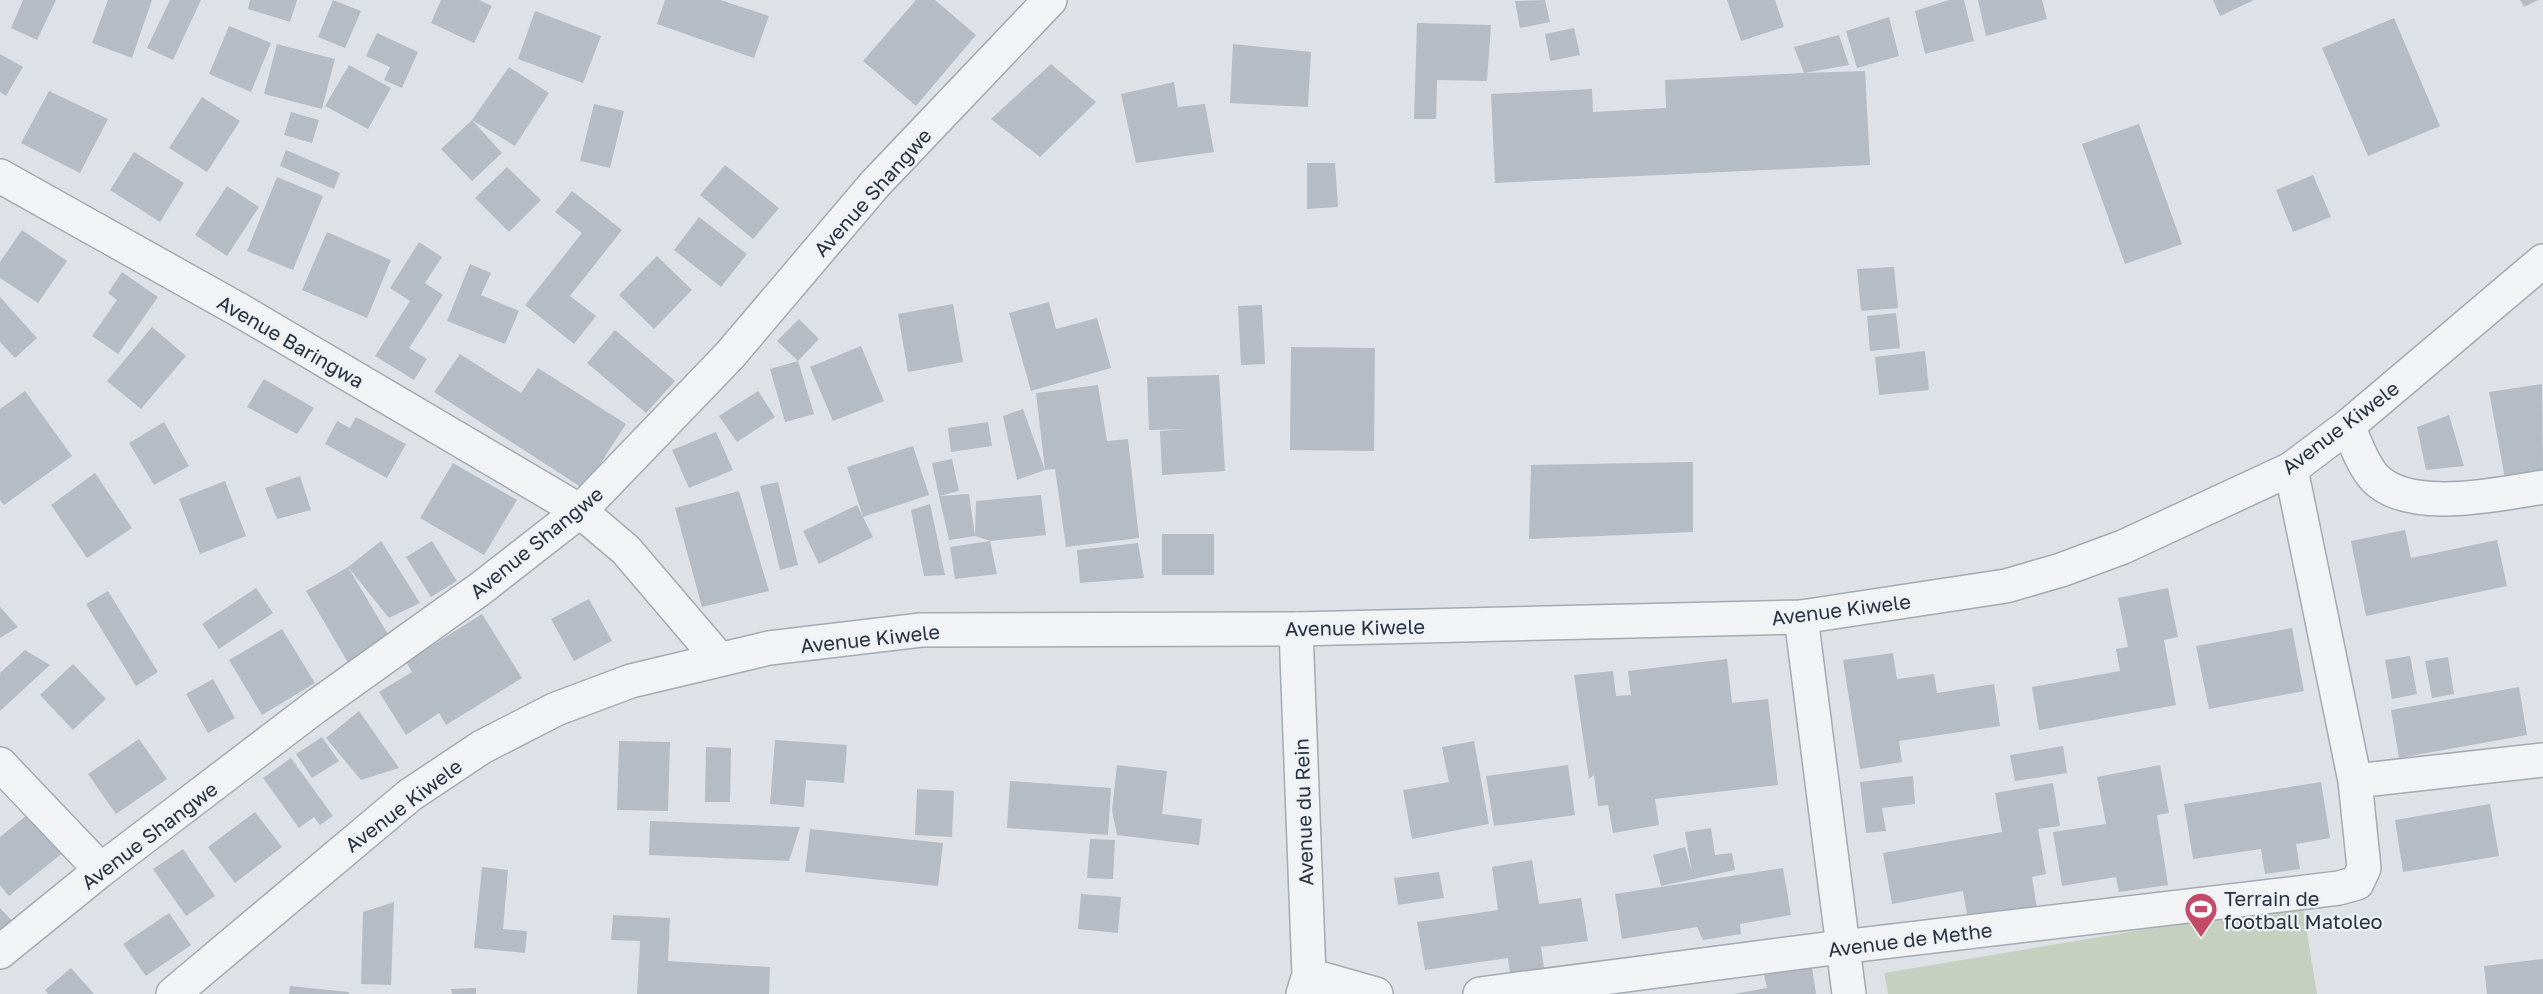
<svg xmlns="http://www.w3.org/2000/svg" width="2543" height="994" font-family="'Golos Text',sans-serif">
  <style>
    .green { fill: #c6d0c0 }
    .building { fill: #b6bcc3 }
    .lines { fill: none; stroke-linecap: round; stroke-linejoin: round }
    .minor-casing { stroke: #a4aab1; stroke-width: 36 }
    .tertiary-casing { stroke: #a4aab1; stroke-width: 36 }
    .minor { stroke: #f1f3f5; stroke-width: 33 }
    .tertiary { stroke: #f1f3f5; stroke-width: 33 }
    .labels { text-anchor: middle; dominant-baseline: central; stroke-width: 4.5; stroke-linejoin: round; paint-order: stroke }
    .street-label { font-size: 20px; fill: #29323d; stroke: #eef1f5 }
    .poi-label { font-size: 20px; fill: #29323d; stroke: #eef1f5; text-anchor: start }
  </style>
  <rect width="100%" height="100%" fill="#dee2e7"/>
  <!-- green -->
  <path class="green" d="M2302 903 2317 994H1888L1884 973Z"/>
  <!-- building -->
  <path class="building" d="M23 0H56L37 40 11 28Z
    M108 0H152L132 58 92 43Z
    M170 0H201L173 60 147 48Z
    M250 0H297L290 22 248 9Z
    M333 0 361 11 345 48 318 37Z
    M441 0H479L492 6 474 43 431 23Z
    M665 0H720L769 16 754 58 657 24Z
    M916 0H935L976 35 916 106 863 61Z
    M1545 0 1550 22 1520 28 1515 1Z
    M1727 0H1775L1784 27 1741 41Z
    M1949 0H1964L1974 41 1925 54 1915 11Z
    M1978 0H2042L2047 19 1986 36Z
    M2213 0H2254L2220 16Z
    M2520 0H2538L2524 7Z
    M535 11 601 36 583 83 518 59Z
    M1889 17 1899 56 1857 68 1846 31Z
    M2394 18 2440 126 2368 156 2322 48Z
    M1417 23 1491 25 1487 81 1437 80 1436 119H1414Z
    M229 26 271 43 251 92 209 74Z
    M1574 28 1580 55 1550 61 1545 34Z
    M377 33 418 52 402 88 384 80 390 67 366 56Z
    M1839 35 1849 65 1804 73 1865 71 1870 165 1495 183 1491 94 1592 89 1593 112 1666 108 1665 80 1804 73 1794 47Z
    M277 44 335 59 322 109 264 94Z
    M1233 44 1311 52 1308 107 1230 103Z
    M0 54 23 67 6 96 0 92Z
    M1051 64 1096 102 1040 157 991 119Z
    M349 65 391 88 368 129 325 106Z
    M509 67 549 93 515 146 472 120Z
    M1174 82 1178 107 1205 104 1214 152 1136 163 1121 94Z
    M49 91 108 119 80 173 21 143Z
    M202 97 240 121 207 172 169 148Z
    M594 104 624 111 610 168 580 161Z
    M291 112 319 120 312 143 284 135Z
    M472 120 502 153 472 181 441 149Z
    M2139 124 2182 244 2125 264 2082 144Z
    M286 150 340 173 334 189 280 166Z
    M134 152 184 183 160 222 110 190Z
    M1307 163H1335L1338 207 1307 209Z
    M725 165 779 208 753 239 700 195Z
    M507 167 541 200 509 232 475 198Z
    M2313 175 2331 217 2293 232 2276 190Z
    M277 177 323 196 293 270 247 251Z
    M227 186 259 207 227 256 195 235Z
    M572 191 622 230 570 296 596 316 574 344 525 305 582 233 555 212Z
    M699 217 747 254 721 287 674 250Z
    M22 230 67 261 38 303 0 278V262Z
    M327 232 391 260 367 318 302 290Z
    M419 242 442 257 425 283 443 295 409 348 427 359 414 380 375 356 410 301 390 288Z
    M657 256 692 290 654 329 619 295Z
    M470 264 491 273 481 295 519 311 505 344 447 321Z
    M1894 267 1898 308 1861 311 1857 269Z
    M122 272 158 297 118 354 92 336 117 300 108 293Z
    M0 297 37 338 15 358 0 342Z
    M1049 302 1056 329 1097 318 1111 368 1031 391 1009 313Z
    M953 304 963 362 908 372 898 314Z
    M1262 305 1265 364 1241 365 1238 306Z
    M1896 313 1900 348 1870 351 1867 316Z
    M799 319 819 339 798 361 814 414 785 422 770 369 798 361 777 341Z
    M152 327 186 356 141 409 107 381Z
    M615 330 675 381 646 413 587 363Z
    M861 346 884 401 833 421 810 367Z
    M1291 347 1375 348 1374 451 1290 450Z
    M1925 351 1929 390 1879 395 1875 357Z
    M460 354 521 393 538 368 626 424 584 489 434 392Z
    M1219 375 1225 471 1162 475 1160 431 1186 429 1149 430 1147 377Z
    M264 379 314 408 297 434 247 407Z
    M2542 384 2543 471 2505 479 2489 392Z
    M1098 385 1107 441 1128 439 1139 538 1066 547 1055 469 1045 470 1036 393Z
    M25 391 72 456 4 505 0 500V409Z
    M758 391 775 417 737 442 719 416Z
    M1023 409 1045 470 1017 480 1003 416Z
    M2449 415 2464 466 2426 470 2417 427Z
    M356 417 406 444 387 478 325 444 337 421 350 428Z
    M164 422 189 466 154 485 129 443Z
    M988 422 992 446 951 452 948 428Z
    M716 432 733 470 689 488 672 450Z
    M913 446 929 495 863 517 847 467Z
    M952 459 959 491 939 496 932 463Z
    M1693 462V532L1529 539 1531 465Z
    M453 463 517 500 484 555 420 518Z
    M95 473 132 528 87 558 51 505Z
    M300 476 311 510 277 519 265 488Z
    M225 481 246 536 200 554 179 499Z
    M778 482 798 565 780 570 760 486Z
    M739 491 769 591 702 607 675 508Z
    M969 494 975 536 949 540 939 496Z
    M1041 495 1046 535 990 541 975 536 976 501Z
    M930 504 945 575 924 576 911 510Z
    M857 505 873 537 819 564 803 531Z
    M2405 530 2411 558 2497 540 2507 586 2366 616 2351 541Z
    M1162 534H1214V575H1162Z
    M381 541 420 603 389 618 348 567 392 641 350 666 306 591 348 567Z
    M432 541 457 581 431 597 406 557Z
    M990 541 997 574 955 579 950 547Z
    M1138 543 1144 578 1080 583 1077 550Z
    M256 588 273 613 219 649 202 624Z
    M2168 588 2178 637 2164 640 2176 705 2039 730 2032 687 2120 671 2116 649 2128 647 2118 598Z
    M108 591 158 672 136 686 86 604Z
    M589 599 612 641 574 661 551 619Z
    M0 607 18 627 0 638Z
    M482 614 522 678 446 725 439 713 406 735 379 692 412 672 406 662Z
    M2292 628 2304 691 2209 709 2196 646Z
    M282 629 315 683 262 715 229 660Z
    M25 650 50 665 0 711V673Z
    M1893 653 1897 679 1934 674 1937 693 1994 684 2000 726 1899 741 1902 762 1860 769 1843 660Z
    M2410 656 2417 694 2392 699 2385 660Z
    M2448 657 2454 694 2432 698 2425 661Z
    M1727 659 1732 703 1768 699 1778 785 1655 799 1659 825 1613 833 1608 805 1598 806 1594 775 1589 779 1574 675 1613 671 1616 696 1631 695 1628 671Z
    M73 664 106 699 73 730 40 695Z
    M213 679 235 718 208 733 186 694Z
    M2519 687 2527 735 2399 758 2391 710Z
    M359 711 399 768 361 780 326 738Z
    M322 737 339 761 312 778 296 754Z
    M139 739 167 779 116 814 88 774Z
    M775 740 847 745 844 783 806 780 804 807 770 804Z
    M619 741 670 742 668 811 617 810Z
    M1474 741 1489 824 1412 839 1403 790 1449 782 1442 747Z
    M2063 746 2067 773 2015 781 2010 755Z
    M706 747 731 748 730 802H705Z
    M291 758 333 816 320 825 314 817 299 828 263 778Z
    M1117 765 1167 771 1162 814 1202 819 1199 845 1117 835 1112 810Z
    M1568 765 1575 815 1494 826 1486 776Z
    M2160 765 2169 813 2157 815 2168 885 2119 892 2116 877 2062 886 2053 832 2106 824 2097 777Z
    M1913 776 1915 804 1882 808 1886 831 1866 833 1860 782Z
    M1010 781 1111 788 1108 835 1007 828Z
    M2321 782 2330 838 2296 844 2300 869 2265 874 2261 849 2193 859 2184 804Z
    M2053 783 2060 826 2038 829 2046 874 2032 877 2037 908 1968 920 1963 891 1892 904 1883 853 2002 832 1995 793Z
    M917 789 954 791 952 837 915 835Z
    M2490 804 2499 856 2403 872 2395 820Z
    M32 811 65 851 9 896 0 885V837Z
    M255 812 282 847 235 883 208 847Z
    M650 821 800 827 789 861 649 855Z
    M1711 828 1715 855 1732 853 1735 870 1661 886 1653 855 1685 847 1692 872 1685 832Z
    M810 829 943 843 938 886 805 872Z
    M1090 839 1115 840 1113 879 1087 878Z
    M183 849 215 896 186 916 153 869Z
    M1532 860 1539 904 1581 898 1588 941 1541 947 1544 968 1510 973 1508 958 1425 970 1417 922 1498 910 1492 867Z
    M482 867 508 870 503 929 527 931 525 953 474 948Z
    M1783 868 1791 915 1740 924 1741 934 1703 940 1697 927 1622 939 1615 894Z
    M1439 872 1444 898 1398 905 1394 878Z
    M1081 894 1121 897 1118 933 1078 929Z
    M394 902 391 985 361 984 363 912Z
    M0 908 13 922 0 935Z
    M169 913 191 945 146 976 123 944Z
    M613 915 670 918 668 961 770 967 769 994H637L640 941 611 940Z
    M2543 959V994H2487L2484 966Z
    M1812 967 1816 994H1734L1767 988 1764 975Z
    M71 968 94 994H48L45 990Z
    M290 986 349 992V994H289Z
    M476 988V994H452L451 989Z"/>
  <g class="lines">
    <defs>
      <path id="minor" d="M0 176 241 311 580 511 626 550 719 659
        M2348 426C2355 442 2362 463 2373 476 2406 515 2499 494 2543 487
        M1801 617 1849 994
        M1296 629 1309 975 1303 994
        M0 764 101 870
        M2355 781 2543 760
        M0 952 101 870 315 707 480 589 580 511 730 355 875 184 1050 0
        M1309 975 1376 994
        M1480 994 1841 947 2339 888 2357 883 2364 868 2355 781 2291 469"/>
      <path id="tertiary" d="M173 994 410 795 482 747 556 709 631 681 769 648 921 630 1296 629 1801 617 2006 586 2061 570 2123 547 2291 469 2348 426 2543 261"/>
    </defs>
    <!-- minor casing -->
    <use href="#minor" class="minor-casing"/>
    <!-- tertiary casing -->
    <use href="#tertiary" class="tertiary-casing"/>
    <!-- minor -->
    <use href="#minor" class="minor"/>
    <!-- tertiary -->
    <use href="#tertiary" class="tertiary"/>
  </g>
  <!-- icons -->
  <defs>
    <symbol id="stadium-pin" viewBox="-11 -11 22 30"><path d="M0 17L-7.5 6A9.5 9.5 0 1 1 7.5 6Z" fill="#c44b68" stroke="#eef1f5"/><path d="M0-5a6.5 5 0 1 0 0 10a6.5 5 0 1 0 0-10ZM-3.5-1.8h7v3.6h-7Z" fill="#fff"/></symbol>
  </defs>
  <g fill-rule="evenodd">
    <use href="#stadium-pin" x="2182" y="890" width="38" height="52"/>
  </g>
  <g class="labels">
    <!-- street labels -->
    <g class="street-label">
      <text transform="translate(872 192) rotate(-48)">Avenue Shangwe</text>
      <text transform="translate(291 341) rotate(30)">Avenue Baringwa</text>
      <text transform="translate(2340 427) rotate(-37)">Avenue Kiwele</text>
      <text transform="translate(536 542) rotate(-39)">Avenue Shangwe</text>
      <text transform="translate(1841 609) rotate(-7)">Avenue Kiwele</text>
      <text transform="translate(1355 627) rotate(-1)">Avenue Kiwele</text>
      <text transform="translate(870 638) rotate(-6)">Avenue Kiwele</text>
      <text transform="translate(403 805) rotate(-37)">Avenue Kiwele</text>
      <text transform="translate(1303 812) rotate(-92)">Avenue du Rein</text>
      <text transform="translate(149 835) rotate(-37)">Avenue Shangwe</text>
      <text transform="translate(1910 939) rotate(-7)">Avenue de Methe</text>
    </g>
    <!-- poi labels -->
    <g class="poi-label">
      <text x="2224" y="898">Terrain de<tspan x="2224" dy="23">football Matoleo</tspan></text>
    </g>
  </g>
</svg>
